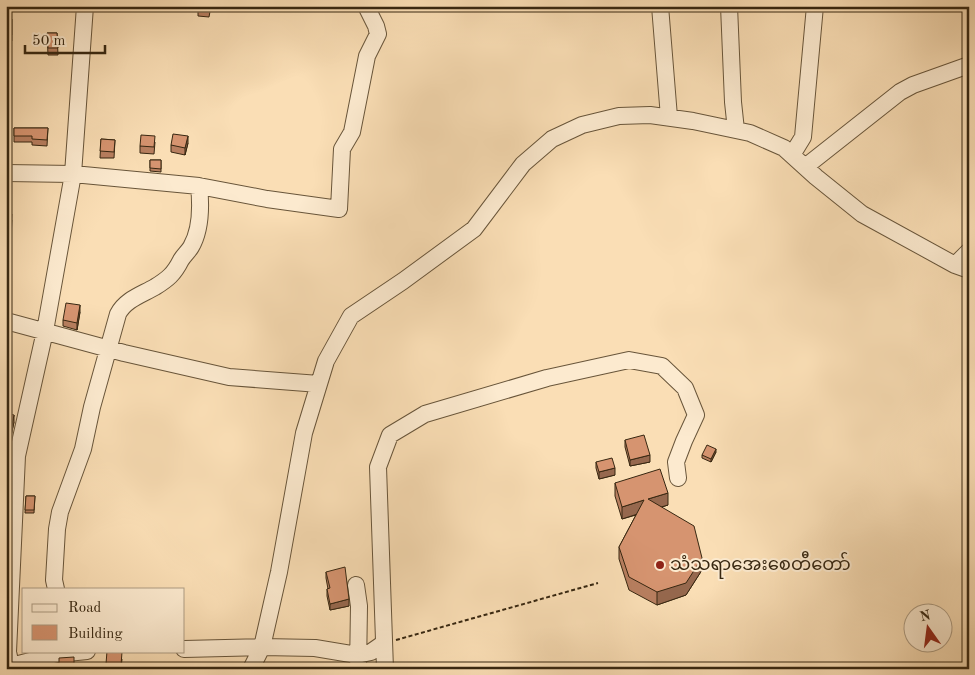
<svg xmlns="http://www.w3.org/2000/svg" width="975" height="675" font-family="'Old Standard TT','Noto Sans Myanmar',serif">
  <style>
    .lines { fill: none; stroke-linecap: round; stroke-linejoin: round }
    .minor-casing { stroke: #68553a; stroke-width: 18 }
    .path { stroke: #372711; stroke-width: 2; stroke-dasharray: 4 2.5; stroke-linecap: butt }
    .minor { stroke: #fceacf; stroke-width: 16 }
    .wall { fill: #b87f60; stroke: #372711 }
    .shaded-wall { fill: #96684e; stroke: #372711 }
    .building { fill: #d69470; stroke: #372711 }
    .poi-dot { fill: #8f2418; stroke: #fceacf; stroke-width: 2 }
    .labels { text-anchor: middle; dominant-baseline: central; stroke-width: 4; stroke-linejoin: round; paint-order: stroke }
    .poi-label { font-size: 18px; fill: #372711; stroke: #fceacf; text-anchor: start }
  </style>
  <rect width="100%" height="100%" fill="#fadeb5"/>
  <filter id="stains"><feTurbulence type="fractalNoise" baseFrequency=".004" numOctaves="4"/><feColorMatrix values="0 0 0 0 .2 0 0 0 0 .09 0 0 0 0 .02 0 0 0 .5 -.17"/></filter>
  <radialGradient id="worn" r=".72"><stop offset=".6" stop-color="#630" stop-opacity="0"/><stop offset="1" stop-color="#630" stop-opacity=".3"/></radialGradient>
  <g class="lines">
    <defs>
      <path id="minor" d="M85 6 73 174 45 331 17 456 8 652 11 666 57 654 87 651
        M660 6 669 117
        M729 6 733 102 736 130
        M792 155 803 137 815 6
        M805 167 900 92 913 85 969 65
        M6 173 73 174 199 186 267 199 339 209 342 149 352 132 367 56 378 34 376 26 366 6
        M955 265 969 251
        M6 321 124 353 229 377 319 384
        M356 585 359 606 358 669
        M56 589 54 580 57 529 60 512 83 449 92 407 118 314C125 300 141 295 155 287 168 279 174 274 181 260 184 255 188 252 191 247 201 230 201 205 199 186
        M184 649 262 647 315 648 357 655 371 652 384 643
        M251 669 262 647 279 572 304 433 326 361 351 316 403 281 474 229 523 164 552 139 582 125 619 116 650 115 693 121 750 133 784 148 816 177 862 214 955 265 969 270
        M385 669 378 467 390 435 425 414 547 378 629 360 662 366 685 388 696 415 684 441 676 462 678 478"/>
    </defs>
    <!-- minor casing -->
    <use href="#minor" class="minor-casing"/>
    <!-- path -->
    <path class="path" d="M396 640 598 583"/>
    <!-- minor -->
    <use href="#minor" class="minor"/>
  </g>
  <!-- wall -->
  <path class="wall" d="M211 6 209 17 198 16V9Z
    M6 19H12V41H6Z
    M47 33H57L58 55H48Z
    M14 128H48L47 146 32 145V142H14Z
    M101 139 115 140 114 158H100Z
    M155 142 154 154 140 153V146Z
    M188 143 185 155 171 152V145Z
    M150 160H161V172L150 171Z
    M6 213 12 220 11 236H6Z
    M80 312 77 330 63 326V320Z
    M6 413 14 422 11 436 6 435Z
    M625 440 650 462 630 466 625 447Z
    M716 452 711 462 702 458V455Z
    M596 462 615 475 599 479 596 468Z
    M615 483 668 505 662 507 702 570 686 595 657 605 629 590 619 559V547L636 515 622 519 615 496Z
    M26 496H35L34 513H25Z
    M326 572 349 606 330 610 327 596V589H328L326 578Z
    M122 659 121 669H106V664Z"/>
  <!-- shaded-wall -->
  <path class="shaded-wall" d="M188 136V143L185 155V148Z
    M80 305V312L77 330V323Z
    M14 415V422L11 436V429Z
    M716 449V452L711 462V459Z
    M650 455V462L630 466V460Z
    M615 468V475L599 479V472Z
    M668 493V505L648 511V499Z
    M644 500V512L622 519V507Z
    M702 558V570L686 595 657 605V592Z
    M349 599V606L330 610V604Z"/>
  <!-- building -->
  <path class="building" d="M198 6H210L209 11 198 9Z
    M6 19H12V35H6Z
    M47 33H57L58 48H48Z
    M14 128H48L47 140 32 139V136H14Z
    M173 134 188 136 185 148 171 145Z
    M141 135 155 136 154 147 140 146Z
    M101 139 115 140 114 152 100 151Z
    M150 160H161V169L150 168Z
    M6 213 12 214 11 230 6 229Z
    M66 303 80 305 77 323 63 320Z
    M6 413 14 415 11 429 6 428Z
    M644 435 650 455 630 460 625 440Z
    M707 445 716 449 711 459 702 455Z
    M612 458 615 468 599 472 596 462Z
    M660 469 668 493 648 499 694 526 702 558 686 583 657 592 629 577 619 547 644 500 622 507 615 483Z
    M26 496H35L34 510H25Z
    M345 567 349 599 330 604 327 589 330 588 326 572Z
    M107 651 122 652 121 665 106 664Z
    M74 657V669H59V658Z"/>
  <!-- markers -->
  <circle class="poi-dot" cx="660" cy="565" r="5"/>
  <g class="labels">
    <!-- poi labels -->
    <g class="poi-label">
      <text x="670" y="565">သံသရာအေးစေတီတော်</text>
    </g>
  </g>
  <!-- margin -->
  <rect width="975" height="675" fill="none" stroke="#fadeb5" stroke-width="25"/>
  <rect x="8" y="8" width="960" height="660" fill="none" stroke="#372711" stroke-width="2.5"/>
  <rect x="12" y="12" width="950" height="650" fill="none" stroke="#372711"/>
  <!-- legend -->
  <rect x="22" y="588" width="162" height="65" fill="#fceacf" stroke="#ad9c83"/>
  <rect x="32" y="604" width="25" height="8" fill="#fceacf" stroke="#ad9c83"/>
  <text x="68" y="612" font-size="15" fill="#372711">Road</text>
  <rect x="32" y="625" width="25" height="15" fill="#d69470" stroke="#ad9c83"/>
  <text x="68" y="638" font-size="15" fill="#372711">Building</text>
  <!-- north arrow -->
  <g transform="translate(928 628) rotate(346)"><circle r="24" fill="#fceacf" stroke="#ad9c83"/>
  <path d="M0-4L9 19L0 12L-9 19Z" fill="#8f2418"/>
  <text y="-8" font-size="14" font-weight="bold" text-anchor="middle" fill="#372711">N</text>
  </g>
  <!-- scale -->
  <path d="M25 45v8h80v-8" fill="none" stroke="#372711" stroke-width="2.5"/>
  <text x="32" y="45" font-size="15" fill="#372711" stroke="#fceacf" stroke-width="4" paint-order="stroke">50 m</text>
  <rect width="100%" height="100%" filter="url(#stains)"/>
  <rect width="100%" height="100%" fill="url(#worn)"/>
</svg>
